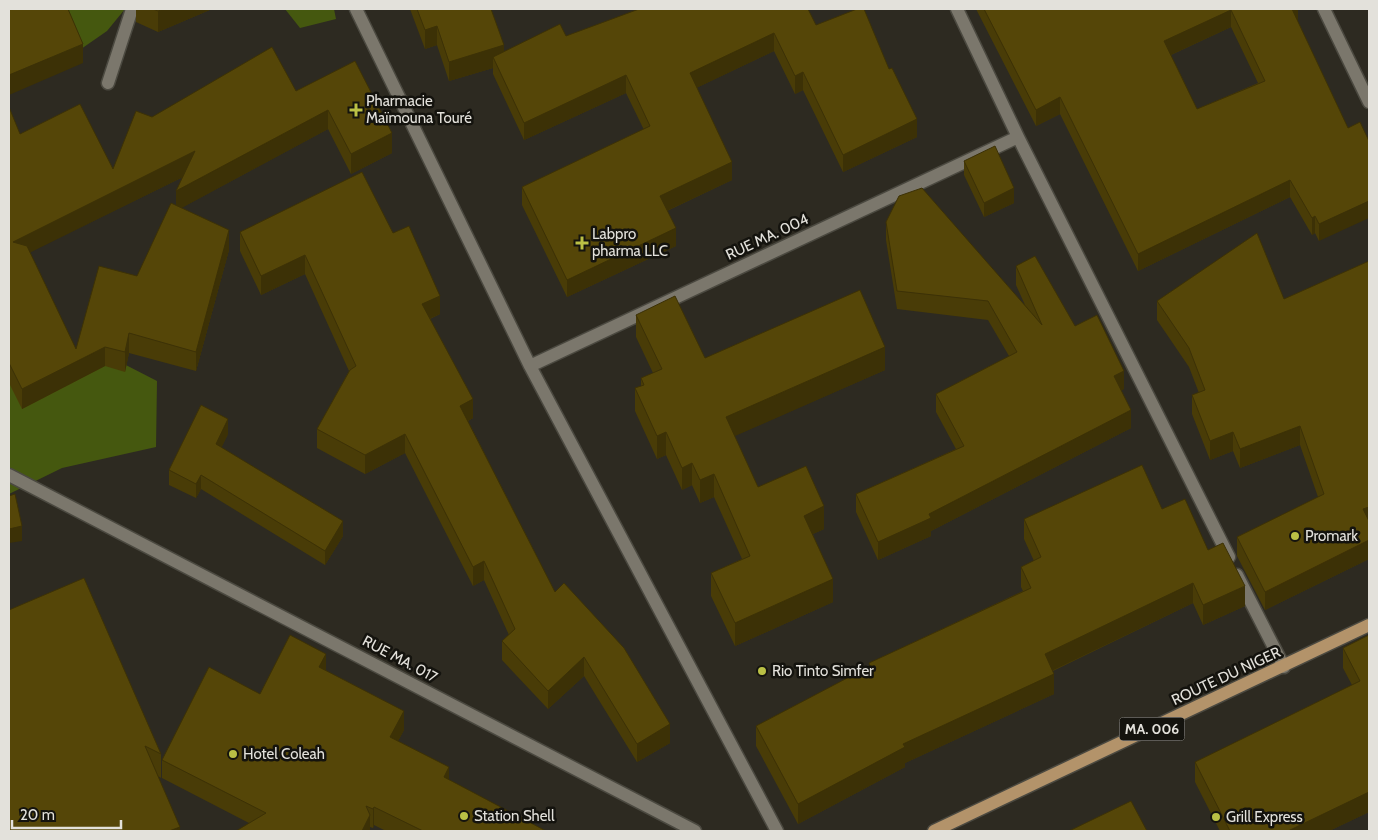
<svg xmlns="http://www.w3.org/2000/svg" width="1378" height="840" font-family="Cabin,sans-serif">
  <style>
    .green { fill: #45580f }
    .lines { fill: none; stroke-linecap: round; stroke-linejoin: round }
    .minor-casing { stroke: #4b4940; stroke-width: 15 }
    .major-casing { stroke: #4b4940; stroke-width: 15 }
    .minor { stroke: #7b776c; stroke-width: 12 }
    .major { stroke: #b3936a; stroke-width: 12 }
    .wall { fill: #493c07; fill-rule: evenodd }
    .shaded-wall { fill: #3c3106 }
    .building { fill: #554608; stroke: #3c3106; fill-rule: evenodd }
    .poi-dot { fill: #bac045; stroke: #14130e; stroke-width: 2 }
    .labels { text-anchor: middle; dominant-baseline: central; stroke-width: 5; stroke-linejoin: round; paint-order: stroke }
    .shield { fill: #14130e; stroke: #a5a39e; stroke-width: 1 }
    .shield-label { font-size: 14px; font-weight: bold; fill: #e3e1db }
    .poi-label { font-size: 15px; fill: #e3e1db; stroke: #14130e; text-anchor: start }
    .street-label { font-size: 15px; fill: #e3e1db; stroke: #14130e }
  </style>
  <rect width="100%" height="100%" fill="#2d2a21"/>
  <!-- green -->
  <path class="green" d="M9 9H125L107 31 58 65Z
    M285 9H334L336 19 300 28Z
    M120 362 157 381 156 447 62 468 9 494V377Z"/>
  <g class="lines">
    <defs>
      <path id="minor" d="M356 9 530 366 777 831
        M957 9 1018 137 1229 557
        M1324 9 1369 102
        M108 83 132 9
        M530 366 1018 137
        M9 475 695 831
        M1237 575 1284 667"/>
      <path id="major" d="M934 831 1369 625"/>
    </defs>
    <!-- minor casing -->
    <use href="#minor" class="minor-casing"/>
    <!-- major casing -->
    <use href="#major" class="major-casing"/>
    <!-- minor -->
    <use href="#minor" class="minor"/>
    <!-- major -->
    <use href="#major" class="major"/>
  </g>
  <!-- wall -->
  <path class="wall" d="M136 9H212L158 32 136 22Z
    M410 9H491L504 51 566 36 816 25 917 137 843 172 803 90 795 94 774 51 696 88 732 180 667 211 676 246 567 297 522 205V187L644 130 626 93 524 140 493 74V68L449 81 437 45 425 49Z
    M976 9H1298V22L1348 128 1319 241 1315 233 1312 235 1290 197 1138 271 1060 114 1036 126ZM1231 27 1258 83 1197 109 1171 55Z
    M355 61 392 153 351 174 328 129 181 208 229 250 196 371 129 353 125 372 105 366 22 409 9 383V107L20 134 113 169 152 117 296 91ZM183 177 176 206 137 276 76 349 30 252Z
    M964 161 1014 203 984 217 964 175Z
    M886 222 1025 305 1016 285V266L1075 326 1124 389 1121 390 1131 428 931 531V536L878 560 856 512V494L956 449 936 412V394L1009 356 988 320 897 309 886 240Z
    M240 232 393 233 440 314 430 319 473 418 468 421 555 592 670 743 637 762 584 676 548 709 502 660V641L509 635 484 580 473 586 405 453 365 474 317 448V429L349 371 305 274 261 295 240 251Z
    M1369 261V559L1265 610 1237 556V537L1318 497 1300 445 1240 468 1233 451 1210 460 1192 414V395L1199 393 1189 367 1157 320V301L1284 299Z
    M636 315 705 358 885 370 734 436 758 487 824 529 813 534 833 602 735 646 711 596V573L742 559 714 497 700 503 692 485 682 490 666 455 657 459 635 411V388L641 386V378L653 373 636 337Z
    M228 434 221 448 343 536 325 565 201 489 196 498 169 485V470Z
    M1162 509 1208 550 1245 606 1203 625 1193 603 1053 671 1054 694 905 763V767L798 824 756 746V726L869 667V663L1023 591 1021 587V567L1034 561 1024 539V519Z
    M9 610 161 754V778L158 776 180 831Z
    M1369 635V812L1329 831H1220L1195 782V762L1352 685 1343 668V648Z
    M326 671 404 730 398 741 449 780 546 831H386L374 825 373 828 370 827V831L249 823 162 778V760L260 694Z"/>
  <!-- shaded-wall -->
  <path class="shaded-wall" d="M164 9H212L158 32V11Z
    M1292 9H1298V22Z
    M1231 10V27L1164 58V41Z
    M437 26V45L425 49V30Z
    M774 33V51L690 91V73Z
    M83 44V63L9 95V75Z
    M504 45V64L493 57V68L449 81V62Z
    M803 72V90L795 94V76Z
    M626 75V93L524 140V123Z
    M1060 97V114L1036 126V110Z
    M328 110V129L176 211V191Z
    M917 119V137L843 172V155Z
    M392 133V153L351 174V154Z
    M195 151V171L13 261V242Z
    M732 162V180L660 214V196Z
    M1290 180V197L1138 271V254Z
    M1014 188V203L984 217V203Z
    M1369 201V218L1319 241V224Z
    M1315 216V233L1312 235V218Z
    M676 228V246L567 297V280Z
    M229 230V250L196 371V352Z
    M305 255V274L261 295V276Z
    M440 296V314L422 322V304Z
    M129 333V353L125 372V352Z
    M105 347V366L22 409V389Z
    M885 347V370L726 440V417Z
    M1124 371V389L1114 394V376Z
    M473 399V418L460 425V406Z
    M1131 410V428L931 531V536L878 560V542L929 514Z
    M228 419V434L216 459V444Z
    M1300 426V445L1240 468V449Z
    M666 432V455L657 459V436Z
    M1233 432V451L1210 460V441Z
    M405 434V453L365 474V455Z
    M692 463V485L682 490V468Z
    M714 474V497L700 503V480Z
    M201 475V489L196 498V484Z
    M824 506V529L804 538V516Z
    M1369 507V526L1363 509Z
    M343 521V536L325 565V551Z
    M22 526V541L9 543V529Z
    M1369 540V559L1265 610V592Z
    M484 561V580L473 586V567Z
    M833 579V602L735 646V623Z
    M1193 583V603L1045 674V654Z
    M1245 586V606L1203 625V605Z
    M326 654V672L319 667Z
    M584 657V676L548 709V691Z
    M1054 674V694L905 763V767L798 824V804L903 744Z
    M404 711V730L390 756V737Z
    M670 724V743L637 762V744Z
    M449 767V785L444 777Z
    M1369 792V812L1329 831H1288Z
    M374 807V825L373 828V809Z
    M370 815V831H362Z
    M180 827V831H169Z"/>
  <!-- building -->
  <path class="building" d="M9 9H68L83 44 9 75Z
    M153 9H164L158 11Z
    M417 9H491L504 45 449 62 437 26 425 30Z
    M639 9H808L816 25 857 9H864L889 69 892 68 917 119 843 155 803 72 795 76 774 33 690 73 732 162 660 196 676 228 567 280 522 187 650 126 626 75 524 123 493 57 560 24 566 36Z
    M984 9H1292L1348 128 1360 122 1369 141V201L1319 224 1315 216 1312 218 1290 180 1138 254 1060 97 1036 110ZM1231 10 1265 81 1197 109 1164 41Z
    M272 47 296 91 355 61 392 133 351 154 328 110 176 191 195 151 13 242 27 246 76 349 99 266 137 276 171 203 229 230 196 352 129 333 125 352 105 347 22 389 9 363V107L20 134 80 104 113 169 136 111 152 117Z
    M995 146 1014 188 984 203 964 161Z
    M362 172 393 233 409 226 440 296 422 304 473 399 460 406 555 592 564 583 624 648 670 724 637 744 584 657 548 691 502 641 515 629 484 561 473 567 405 434 365 455 317 429 350 370 356 366 305 255 261 276 240 232Z
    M922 188 1042 325 1016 266 1035 256 1075 326 1097 315 1124 371 1114 376 1131 410 929 514 931 518 878 542 856 494 964 446 936 394 1017 352 988 301 897 291 886 222 899 196Z
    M1257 233 1284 299 1369 261V507L1363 509 1369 521V540L1265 592 1237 537 1324 494 1300 426 1240 449 1233 432 1210 441 1192 395 1205 390 1189 348 1157 301Z
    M860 290 885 347 726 417 758 487 806 466 824 506 804 516 833 579 735 623 711 573 750 556 714 474 700 480 692 463 682 468 666 432 657 436 635 388 644 385 641 378 662 369 636 315 675 296 705 358Z
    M201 405 228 419 216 444 343 521 325 551 201 475 196 484 169 470Z
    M1142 465 1162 509 1185 499 1208 550 1223 543 1245 586 1203 605 1193 583 1045 654 1054 674 903 744 905 747 798 804 756 726 870 666 869 663 1031 588 1021 567 1041 557 1024 519Z
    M15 494 22 526 9 529V496Z
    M84 578 161 754 145 746 180 827 169 831H9V610Z
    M290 635 326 654 319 667 404 711 390 737 449 767 444 777 546 831H423L374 807 373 809 366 806 370 815 362 831H236L266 813 162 760 209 667 260 694Z
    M1369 635V792L1288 831H1230L1195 762 1360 681 1343 648Z
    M1131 801 1147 831H1069Z"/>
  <!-- markers -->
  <g class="poi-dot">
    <path d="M353.5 102.5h5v5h5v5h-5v5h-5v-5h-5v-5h5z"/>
    <path d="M579.5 235.5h5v5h5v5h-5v5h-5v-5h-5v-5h5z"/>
    <circle cx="1295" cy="536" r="5"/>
    <circle cx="762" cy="671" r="5"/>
    <circle cx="233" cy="754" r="5"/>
    <circle cx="464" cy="816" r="5"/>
    <circle cx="1216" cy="817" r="5"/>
  </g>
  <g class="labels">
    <!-- shield labels -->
    <rect class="shield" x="1119.5" y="717.5" width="65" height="23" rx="4"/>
    <g class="shield-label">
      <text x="1152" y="729">MA. 006</text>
    </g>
    <!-- poi labels -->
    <g class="poi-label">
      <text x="366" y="101">Pharmacie<tspan x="366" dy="17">Maïmouna Touré</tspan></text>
      <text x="592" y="234">Labpro<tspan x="592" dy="17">pharma LLC</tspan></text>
      <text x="1305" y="536">Promark</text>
      <text x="772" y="671">Rio Tinto Simfer</text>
      <text x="243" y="754">Hotel Coleah</text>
      <text x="474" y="816">Station Shell</text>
      <text x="1226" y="817">Grill Express</text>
    </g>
    <!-- street labels -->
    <g class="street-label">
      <text transform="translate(767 237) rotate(-25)">RUE MA. 004</text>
      <text transform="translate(400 659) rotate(28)">RUE MA. 017</text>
      <text transform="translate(1226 676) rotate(-25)">ROUTE DU NIGER</text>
    </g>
  </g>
  <!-- border -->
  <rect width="1378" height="840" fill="none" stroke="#e3e1db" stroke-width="20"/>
  <!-- scale -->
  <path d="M12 820v8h109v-8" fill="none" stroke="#e3e1db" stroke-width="2.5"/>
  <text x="20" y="820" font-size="15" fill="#e3e1db" stroke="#14130e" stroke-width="4" paint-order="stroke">20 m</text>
</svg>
